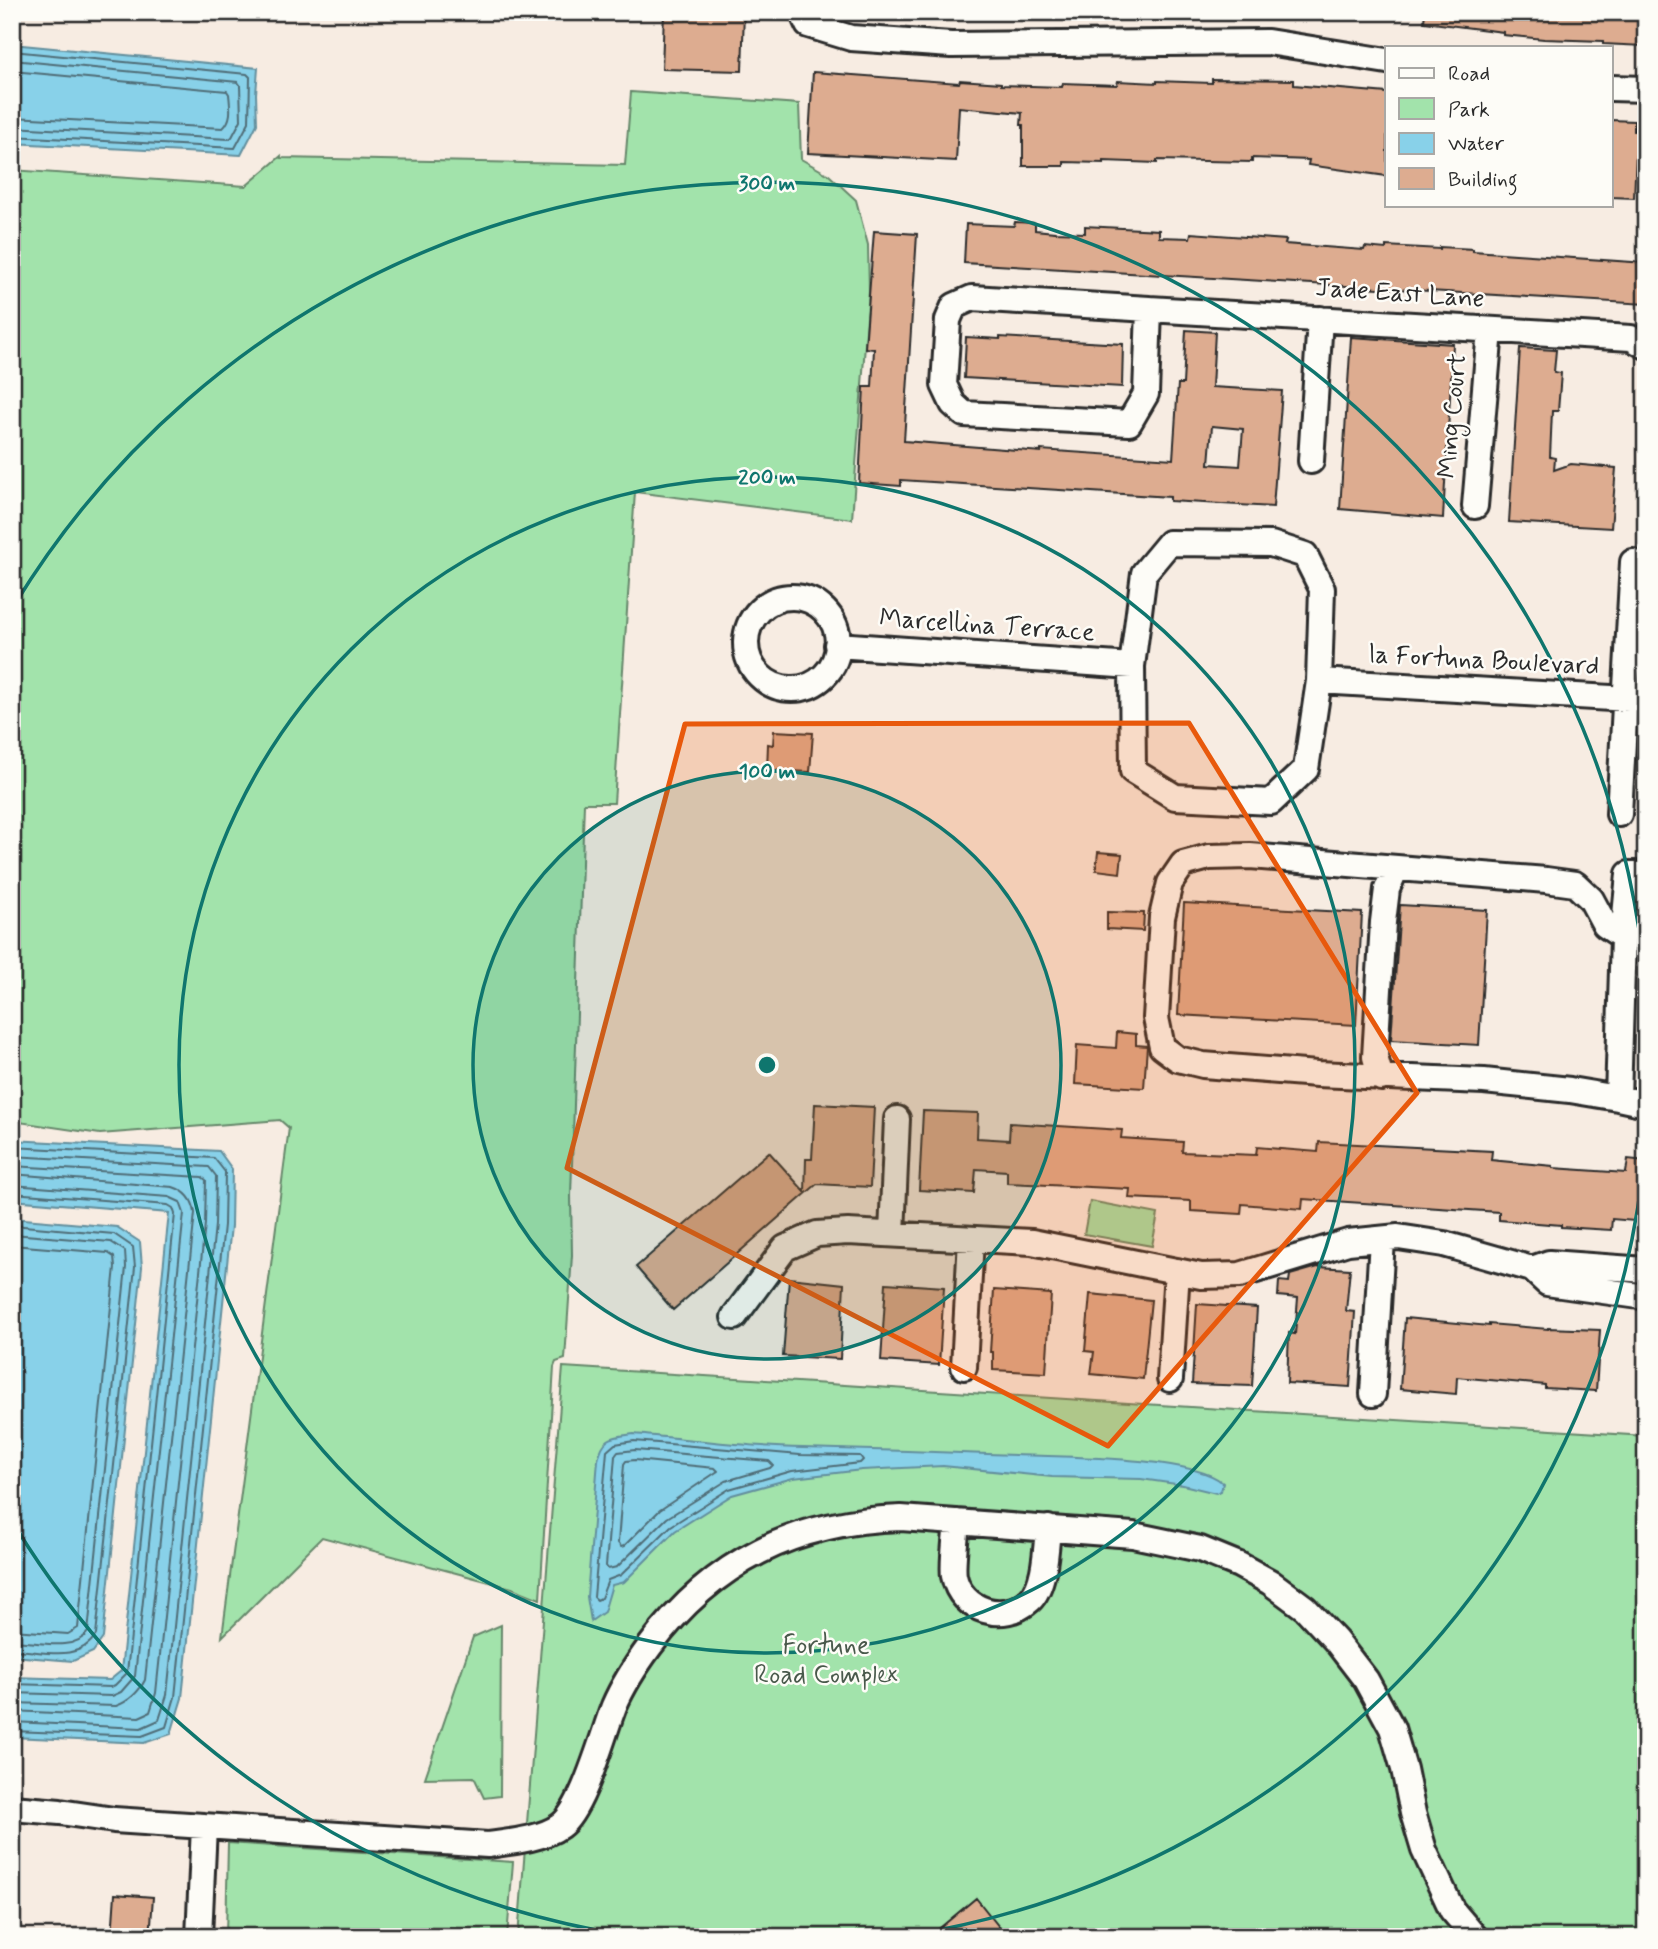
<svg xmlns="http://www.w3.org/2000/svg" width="1658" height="1949" font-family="Mynerve,sans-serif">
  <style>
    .green { fill: #a2e3ab; stroke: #66876b; stroke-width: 2 }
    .water { fill: #88d1e9; stroke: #638f9d; stroke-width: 2 }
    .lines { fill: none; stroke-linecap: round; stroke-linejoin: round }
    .shore { stroke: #506d77; stroke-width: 2 }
    .building { fill: #ddac90; stroke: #2b2b2b; stroke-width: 2; fill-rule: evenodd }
    .minor-casing { stroke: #2b2b2b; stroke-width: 30 }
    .minor { stroke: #fdfcf7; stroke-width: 24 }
    .marked { fill: #e8590c; fill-opacity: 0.2; stroke: #e8590c; stroke-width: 5; stroke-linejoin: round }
    .ring { fill: none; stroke: #0f766e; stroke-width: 3.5 }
    .labels { text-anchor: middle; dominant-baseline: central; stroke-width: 5; stroke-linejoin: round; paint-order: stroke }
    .street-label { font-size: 26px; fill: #2b2b2b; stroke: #fdfcf7 }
    .park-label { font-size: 26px; fill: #49594b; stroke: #fdfcf7 }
    .centre { fill: #0f766e; stroke: #fdfcf7; stroke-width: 3.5 }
    .ring-label { font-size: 21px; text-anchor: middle; font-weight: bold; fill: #0f766e; stroke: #fdfcf7; stroke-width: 5; stroke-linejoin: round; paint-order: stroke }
  </style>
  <rect width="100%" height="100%" fill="#f7ece2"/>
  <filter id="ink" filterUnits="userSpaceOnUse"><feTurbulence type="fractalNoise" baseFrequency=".0143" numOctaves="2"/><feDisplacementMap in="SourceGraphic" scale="14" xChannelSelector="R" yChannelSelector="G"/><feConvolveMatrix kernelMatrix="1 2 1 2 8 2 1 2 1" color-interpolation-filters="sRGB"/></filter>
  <g filter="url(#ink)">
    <!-- green -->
    <path class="green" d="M631 92 799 104 801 159 829 175 856 200 868 245 869 291 852 519 635 492 614 803H584L571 1195 572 1255 565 1359 556 1362 554 1367 540 1599 512 1588 322 1537 222 1637 289 1128 280 1120 100 1134 12 1121V170L246 186 281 156V158L625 165Z
      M1090 1201 1158 1214 1152 1246 1084 1234Z
      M563 1367 1646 1436V1937H518Z
      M501 1625 500 1796 484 1798 474 1777 425 1778 473 1637Z
      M228 1843 513 1862 507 1937H226Z"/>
    <!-- water -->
    <path class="water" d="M12 44 258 68 256 94 257 124 241 155 12 143Z
      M12 1140 219 1151 232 1169 231 1226 182 1698 171 1734 144 1743 12 1737V1677L110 1680 121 1671 169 1213 12 1200Z
      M12 1218 117 1227 140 1242 142 1267 103 1638 93 1652 73 1661 12 1656Z
      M634 1434C690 1439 747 1447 803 1448 874 1450 944 1452 1015 1455 1059 1457 1192 1456 1223 1483L1221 1491 1216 1493 1183 1485 1141 1479 1052 1477 943 1466 862 1470 793 1478 732 1495 675 1531 624 1582 612 1585 604 1612 591 1621 587 1597 598 1460C603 1436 612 1437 634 1434Z"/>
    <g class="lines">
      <!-- shore -->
      <path class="shore" d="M12 51 247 74 250 77 249 122 235 148 12 136
        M12 60 238 82 240 85 241 120 232 137 229 139 12 127
        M12 71 227 91 229 94C230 106 233 119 223 128L12 117
        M12 1147 214 1158 225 1172 224 1225 175 1697 166 1727 142 1736 12 1731
        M12 1156 209 1167 216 1176 215 1225 167 1695 159 1720 141 1728 12 1722
        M12 1166 202 1177 206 1180 205 1224 156 1693 150 1712 139 1717 12 1711
        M12 1174 173 1187C186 1191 193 1199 195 1213L145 1680C139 1692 128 1702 116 1706L12 1703
        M12 1185 169 1197 180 1202 184 1213 135 1676 121 1692 112 1696 12 1693
        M12 1193 168 1205 173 1208 175 1214 127 1673 115 1685 111 1687 12 1684
        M12 1225 114 1234 133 1247 135 1267 96 1635C77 1664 42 1650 12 1650
        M12 1234 111 1242 125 1251 126 1267 88 1632C74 1653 35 1641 12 1641
        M12 1245 108 1253 114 1257 115 1267 78 1628 68 1634 12 1630
        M634 1441 800 1455 860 1456 863 1460 860 1463 792 1471 729 1489 671 1526 621 1575 608 1580 601 1598 597 1600 594 1597 607 1451 615 1444Z
        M635 1450 769 1461 773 1465 770 1468 726 1481 667 1518 617 1567 608 1569 606 1566 615 1456 618 1452Z
        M635 1460 715 1468 718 1471 660 1510 624 1546 621 1547 618 1543 624 1464 626 1461Z"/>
    </g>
    <!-- building -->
    <path class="building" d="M664 12H744L742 71 662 69Z
      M1425 12H1527L1565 16V12H1592L1591 16 1646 17 1644 46 1603 44V41L1544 39 1503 35V32L1424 22Z
      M813 72 959 83 960 80 1001 83V85L1062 87 1063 83 1117 85 1118 81 1157 83V81L1212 83V79L1294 80V85L1387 93V176L1308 165 1309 160 1252 158V162L1157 160V163L1104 161V163L1064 162V166H1023V125H1021L1022 113 959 107 956 161 808 153Z
      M1611 120 1634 121V131H1637L1634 198 1611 197Z
      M1015 222 1035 223V230L1055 232 1085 233V226L1159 230V237L1190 238 1191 233 1286 240 1285 244 1364 250 1365 247 1386 249V246L1440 249V247L1473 249V251L1646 263V304L964 263 966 224 1014 226Z
      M874 231 917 234 904 441 1041 452V450L1173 459 1178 384H1183L1186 330 1215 332 1212 387 1282 391 1273 507 1170 501V497L901 480V486L859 483 864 387H872L874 349 865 348ZM1212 426 1243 429 1240 466 1209 464Z
      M966 337 1000 339V337L1123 344 1122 387 964 378Z
      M1351 337 1453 344 1443 518 1340 509Z
      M1520 348 1556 350 1554 372 1561 373 1558 411H1552L1550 457 1555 458 1554 470 1571 464 1616 468 1611 528 1509 522Z
      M774 731 813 733 810 772 767 770 768 744 773 745Z
      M1098 852 1122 854 1120 873 1096 870Z
      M1184 903 1362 913 1356 1025 1178 1015Z
      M1400 905 1487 910 1479 1045 1391 1040Z
      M1107 912 1144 913 1143 931 1107 929Z
      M1117 1032 1136 1034V1045L1147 1046 1144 1088 1075 1084 1077 1045 1116 1048Z
      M815 1104 874 1107 870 1187 817 1184 673 1310 636 1267 769 1152 805 1192 806 1159H812Z
      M923 1111 978 1113 977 1138 1009 1140 1010 1123 1122 1130 1121 1138 1183 1142 1182 1152 1256 1155 1257 1147 1318 1152 1319 1142 1492 1151 1491 1160 1553 1166V1168L1626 1173 1628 1159 1646 1161V1222L1612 1219 1611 1230 1561 1227V1225L1499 1220V1212L1303 1199 1302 1209 1242 1204 1241 1214 1191 1211V1201L1129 1198 1130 1189 1007 1183V1171L976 1169 974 1193 919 1190Z
      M1318 1267 1350 1269 1346 1311 1355 1312 1350 1387 1287 1383 1289 1333 1295 1334 1298 1298 1278 1296 1279 1281 1289 1282 1290 1275Z
      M789 1278 844 1284 840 1359 783 1356Z
      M886 1283 944 1287 939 1365 881 1361Z
      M994 1290 1051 1294 1046 1373 993 1370V1352H990Z
      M1090 1294 1151 1300 1143 1379 1091 1374 1094 1352 1085 1351Z
      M1197 1304 1257 1308 1252 1386 1192 1384Z
      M1405 1318 1489 1326V1324L1548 1329V1328L1600 1330 1596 1391 1545 1388V1385L1457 1377 1456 1394 1400 1389Z
      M115 1894 153 1897 150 1937H112Z
      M976 1898 1007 1937H929Z"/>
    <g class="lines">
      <defs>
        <path id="minor" d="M802 12 808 25 851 38 951 45 1268 42 1387 61
          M1611 88 1646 89
          M972 298 1149 309 1146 394 1129 423 964 414 953 404 944 385 948 320 954 306Z
          M1149 309 1631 338 1646 346
          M1311 461 1320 319
          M1475 506 1490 330
          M1169 543 1271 544 1305 555 1322 589 1319 681 1306 769 1271 802 1175 797 1133 771 1132 666 1144 573Z
          M746 643a46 46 0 1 1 92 0a46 46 0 1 1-92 0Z
          M837 645 1132 666
          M1319 681 1646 700
          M1619 814 1633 562
          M1646 874H1629L1623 937 1618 1098 1646 1104
          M1381 1078 1375 1057 1383 922 1387 889 1396 868
          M1618 1098 1570 1090 1484 1081 1317 1074 1203 1065 1178 1059 1162 1047 1156 1018 1162 917 1170 883 1183 864 1209 857 1250 856 1546 880 1575 884 1591 899 1605 925 1623 937
          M892 1234 897 1119
          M1532 1269 1549 1263 1646 1270
          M734 1317 785 1248 817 1234 848 1232 1032 1242 1201 1276 1240 1275 1348 1242 1398 1237 1444 1244 1532 1269 1547 1283 1646 1297
          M964 1367 971 1239
          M1170 1379 1177 1271
          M1373 1394 1382 1239
          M957 1522C956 1535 952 1564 954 1576 961 1611 1004 1624 1030 1600 1045 1586 1046 1549 1048 1528
          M12 1808 60 1812 114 1820 488 1845C510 1842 542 1839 560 1826 583 1810 603 1734 614 1706 623 1685 636 1665 650 1646 713 1561 796 1521 901 1518L1133 1535 1200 1549 1239 1565 1270 1582 1305 1608 1336 1641 1366 1680 1392 1728 1404 1769 1413 1813 1424 1850 1452 1910 1475 1937
          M199 1937 204 1826"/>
      </defs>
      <!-- minor casing -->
      <use href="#minor" class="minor-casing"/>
      <!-- minor -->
      <use href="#minor" class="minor"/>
    </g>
  </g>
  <!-- marked area -->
  <path class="marked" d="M1189 723 1417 1093 1108 1446 567 1168 685 724Z"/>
  <!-- distance rings -->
  <circle cx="767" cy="1065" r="294" fill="#0f766e" fill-opacity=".12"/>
  <g class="ring">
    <circle cx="767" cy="1065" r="294"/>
    <circle cx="767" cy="1065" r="588"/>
    <path d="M1646 1142A882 882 0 0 1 905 1936M629 1936A882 882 0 0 1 15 1526M15 604A882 882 0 0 1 1646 988"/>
  </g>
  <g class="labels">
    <!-- street labels -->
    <g class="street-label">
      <text transform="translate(1400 294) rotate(4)">Jade East Lane</text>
      <text transform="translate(1453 416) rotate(-85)">Ming Court</text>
      <text transform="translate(987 626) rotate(4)">Marcellina Terrace</text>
      <text transform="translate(1484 661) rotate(3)">la Fortuna Boulevard</text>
    </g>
    <!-- park labels -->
    <g class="park-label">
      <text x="826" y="1646">Fortune<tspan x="826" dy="30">Road Complex</tspan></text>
    </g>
  </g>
  <circle cx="767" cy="1065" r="10" class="centre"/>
  <g class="ring-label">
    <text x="767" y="190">300 m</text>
    <text x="767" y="484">200 m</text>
    <text x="767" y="778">100 m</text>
  </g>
  <!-- margin -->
  <rect width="1658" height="1949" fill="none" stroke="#fdfcf7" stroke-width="42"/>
  <rect x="21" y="21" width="1616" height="1907" fill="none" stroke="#2b2b2b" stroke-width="2.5" filter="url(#ink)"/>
  <!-- legend -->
  <rect x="1385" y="46" width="228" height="161" fill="#fdfcf7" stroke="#a9a8a5" stroke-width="2"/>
  <rect x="1399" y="68" width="35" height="10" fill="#fdfcf7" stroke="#a9a8a5" stroke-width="2"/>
  <text x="1448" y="80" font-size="21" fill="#2b2b2b">Road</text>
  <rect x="1399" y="98" width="35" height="21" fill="#a2e3ab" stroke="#a9a8a5" stroke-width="2"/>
  <text x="1448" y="116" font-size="21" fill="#2b2b2b">Park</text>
  <rect x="1399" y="133" width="35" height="21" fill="#88d1e9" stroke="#a9a8a5" stroke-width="2"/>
  <text x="1448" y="150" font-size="21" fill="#2b2b2b">Water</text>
  <rect x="1399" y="168" width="35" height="21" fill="#ddac90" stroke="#a9a8a5" stroke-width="2"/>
  <text x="1448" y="186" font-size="21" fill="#2b2b2b">Building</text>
</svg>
